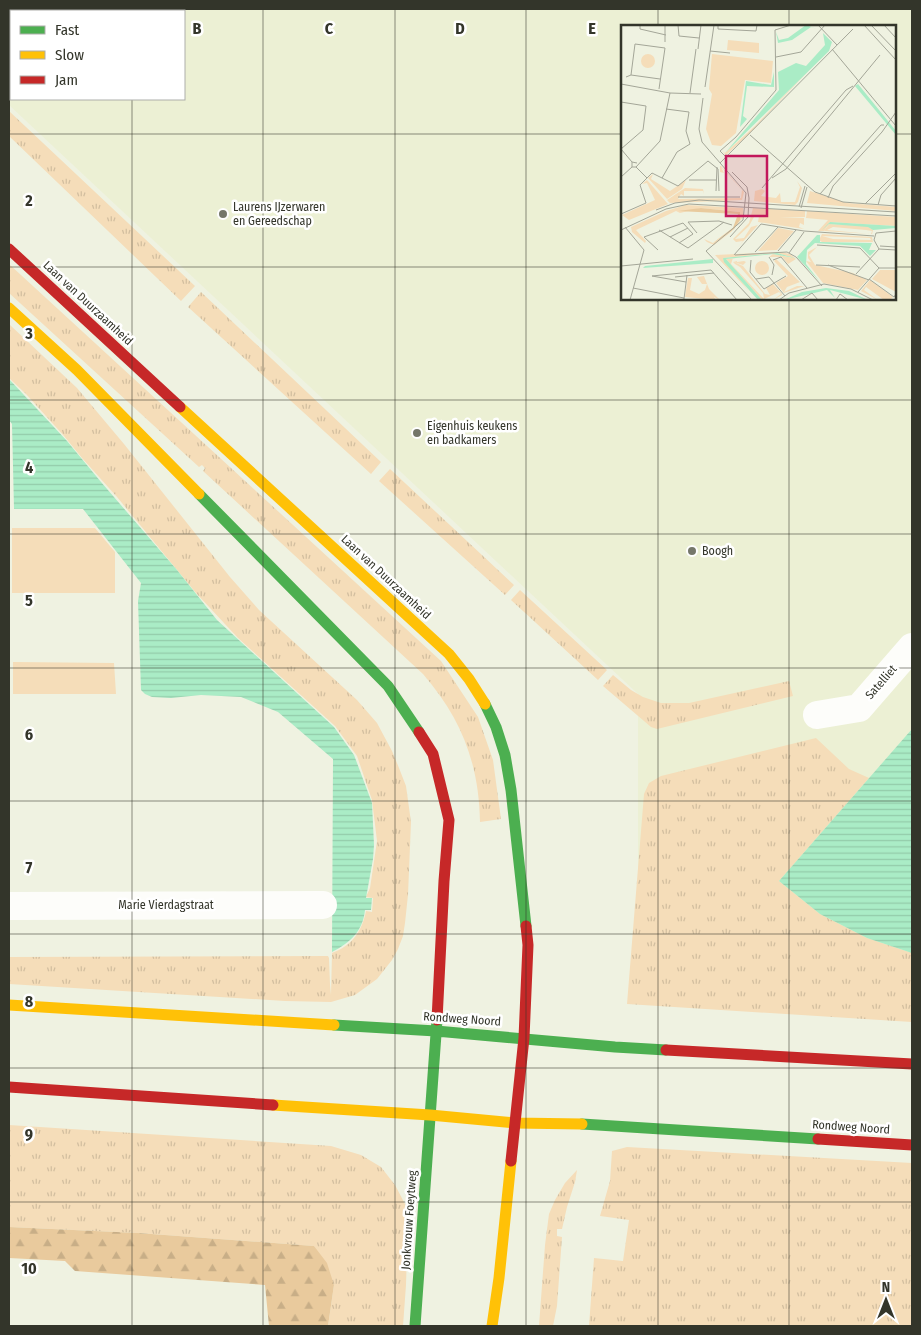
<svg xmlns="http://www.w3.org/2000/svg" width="921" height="1335" font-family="'Fira Sans Condensed',sans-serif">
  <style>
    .built { fill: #ecf0d4; fill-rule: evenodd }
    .grass { fill: url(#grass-tufts) }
    .forest { fill: url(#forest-firs) }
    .garden { fill: #f5ddb9 }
    .water { fill: url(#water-rules) }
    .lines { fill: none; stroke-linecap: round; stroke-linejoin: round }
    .street { stroke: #fdfdfa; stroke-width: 28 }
    .fast { stroke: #4caf50; stroke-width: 11 }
    .slow { stroke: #ffc107; stroke-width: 11 }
    .jam { stroke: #c62828; stroke-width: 11 }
    .grid { fill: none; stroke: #33352a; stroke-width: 1; stroke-opacity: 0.55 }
    .poi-dot { fill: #75776a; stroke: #fff; stroke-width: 2 }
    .labels { text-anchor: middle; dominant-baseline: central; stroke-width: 5; stroke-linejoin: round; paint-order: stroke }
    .poi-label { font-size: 12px; fill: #33352a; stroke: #fff; text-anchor: start }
    .street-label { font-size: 12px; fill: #33352a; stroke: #fff }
    .inset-road { fill: none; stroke: #a4a698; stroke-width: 1 }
    .view { fill: #c2185b; fill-opacity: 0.15; stroke: #c2185b; stroke-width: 2.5 }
    .inset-edge { fill: none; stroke: #33352a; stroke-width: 2.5 }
    .grid-label { font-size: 16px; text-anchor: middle; font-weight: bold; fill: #33352a; stroke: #fff; stroke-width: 5; stroke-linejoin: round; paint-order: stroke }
  </style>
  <defs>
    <pattern id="grass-tufts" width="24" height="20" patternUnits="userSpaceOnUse" patternTransform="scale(1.25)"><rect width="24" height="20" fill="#f5ddb9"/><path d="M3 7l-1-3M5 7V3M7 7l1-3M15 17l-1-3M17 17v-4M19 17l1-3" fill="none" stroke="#d2be9f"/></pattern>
    <pattern id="forest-firs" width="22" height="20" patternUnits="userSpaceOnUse" patternTransform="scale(1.25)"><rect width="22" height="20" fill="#e9ca9d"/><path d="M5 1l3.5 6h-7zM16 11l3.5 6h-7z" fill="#c8ae87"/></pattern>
    <pattern id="water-rules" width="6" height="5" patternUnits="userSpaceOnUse" patternTransform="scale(1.25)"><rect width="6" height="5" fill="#aaecc6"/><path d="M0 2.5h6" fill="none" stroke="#93cbaa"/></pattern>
  </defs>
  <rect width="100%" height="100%" fill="#eff2e1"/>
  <!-- built -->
  <path class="built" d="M19 9H912V1015L638 989V694L9 105V17L11 15V99H184V11H16ZM622 26H895V299H622Z"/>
  <!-- grass -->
  <path class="grass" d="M9 111 195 286 181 301 9 136Z
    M9 264 441 661 478 717 493 760 501 819 480 822C479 763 461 718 423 674L203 471 205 468 202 465 199 467 9 293Z
    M201 292 381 462 371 474 188 307Z
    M9 324 77 388 124 444 230 577 259 610 357 700 377 723 392 751 399 768 406 786 411 822 408 895 405 923 403 936 398 949 392 960 377 979 355 995 331 1002 285 1001 9 984V957L328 956 329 958 330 984 331 995 332 953C352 946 362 931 366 911L372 912 373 898 366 897 370 888 377 841 372 800 357 756 335 726 238 638 196 593 117 497 82 458 64 436 26 394 9 378Z
    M390 469 514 585 505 595 379 481Z
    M520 590 607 670 598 680 511 600Z
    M613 675 631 690 643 697 661 703H689L789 681 793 696 657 729 651 727 603 686Z
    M816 738 849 769 869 778 779 881 820 914 867 938 912 953V1022L627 1004 644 794 649 783 661 776Z
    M9 1125 331 1146 361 1155 381 1167 395 1185 405 1204 408 1222 406 1285 403 1326H328L334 1285 314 1246 138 1233 9 1227Z
    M627 1147 912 1163V1326H589L594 1258 623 1261 629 1220 600 1216 610 1181 612 1151Z
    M577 1170 575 1182 567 1207 562 1229H557V1236L562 1237 557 1306 553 1326H539L545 1245 549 1214 555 1200 565 1183Z"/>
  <!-- forest -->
  <path class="forest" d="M9 1227 138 1233 314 1246 327 1263 334 1285 328 1326H269L265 1285 75 1271 65 1261 9 1258Z"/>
  <!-- garden -->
  <path class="garden" d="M12 528H95L115 552V593H12Z
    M13 662 114 663 116 694H13Z"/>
  <!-- water -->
  <path class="water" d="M9 379 67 441 101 482 177 570 217 620 334 727 354 755 372 803 374 845 373 859 366 898H372L371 910H365C363 931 350 943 332 952L333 759 278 712 241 697 201 695 171 698 152 697 145 694 141 690 138 601 141 583 83 509H14L12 424 9 420Z
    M912 729V787L911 789 912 812V953L867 938 820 914 779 881Z"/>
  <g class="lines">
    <!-- street -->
    <path class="street" d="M9 12 13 9
      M817 715 859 708 912 647
      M9 906 323 905"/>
    <!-- fast -->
    <path class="fast" d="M199 494 388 686 419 732
      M485 704 496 727 505 755 511 790 526 926
      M334 1025 436 1031 615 1047 666 1050
      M582 1124 818 1139
      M415 1326 437 1020"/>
    <!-- slow -->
    <path class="slow" d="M9 308 77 370 199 494
      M180 407 449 654 469 679 485 704
      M9 1005 334 1025
      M273 1105 430 1115 515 1123 582 1124
      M492 1326 499 1278 511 1161"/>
    <!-- jam -->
    <path class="jam" d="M9 249 180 407
      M419 732 433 754 449 820 444 881 437 1020
      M666 1050 912 1064
      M9 1087 273 1105
      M818 1139 912 1145
      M511 1161 524 1038 528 945 526 926"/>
  </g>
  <!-- grid -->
  <path class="grid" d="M132 9V11M263 9V1326M395 9V1326M526 9V1326M658 9V26M789 9V26M132 99V1326M9 134H622M895 134H912M9 267H622M895 267H912M658 299V1326M789 299V1326M9 400H912M9 534H912M9 668H912M9 801H912M9 934H912M9 1068H912M9 1202H912"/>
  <!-- markers -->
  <g class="poi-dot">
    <circle cx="223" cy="214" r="5"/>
    <circle cx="417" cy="433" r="5"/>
    <circle cx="692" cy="551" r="5"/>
  </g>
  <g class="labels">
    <!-- poi labels -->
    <g class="poi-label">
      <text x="233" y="207">Laurens IJzerwaren<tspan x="233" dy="14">en Gereedschap</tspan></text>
      <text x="427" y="426">Eigenhuis keukens<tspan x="427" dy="14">en badkamers</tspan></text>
      <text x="702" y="551">Boogh</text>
    </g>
    <!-- street labels -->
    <g class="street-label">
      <text transform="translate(88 303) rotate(43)">Laan van Duurzaamheid</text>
      <text transform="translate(386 577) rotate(43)">Laan van Duurzaamheid</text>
      <text transform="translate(881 682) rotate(-49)">Satelliet</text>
      <text x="166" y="905">Marie Vierdagstraat</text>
      <text transform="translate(462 1019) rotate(4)">Rondweg Noord</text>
      <text transform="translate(851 1127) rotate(4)">Rondweg Noord</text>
      <text transform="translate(409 1220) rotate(-86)">Jonkvrouw Foeytweg</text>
    </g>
  </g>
  <!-- overview -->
  <g transform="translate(621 25)">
    <rect width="275" height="275" fill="#eff2e1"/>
    <path d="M205 27 128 109 105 130 101 126 104 128 134 101ZM99 141H100L123 167 121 175 49 178 46 175 64 163 82 164 83 169 82 166H63V171L60 169 57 174 120 173 121 165 100 142 103 148 99 147ZM32 149 30 154 49 166 65 155 61 164 46 174 27 153ZM26 155 47 179 8 195 1 190 34 175 26 158 21 159ZM176 156 181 163 177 177 174 180 133 176 134 166 141 164 144 166 140 171 155 173 159 168 160 177H174L179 162ZM189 166 226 178 275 182V186L186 178ZM65 180 122 183 123 191 110 207 93 220 86 217 83 214 92 218 118 198 119 187 80 183 59 188 55 186 15 205 25 216 24 218 11 207 10 202 45 186ZM132 183 184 186V192H133L128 201 114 214 123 213 130 202 137 200 117 222 122 216 115 217 112 214 128 198ZM186 186 275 192V201L209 197 203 206H197L207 195 185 193ZM160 227 169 229 175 234 167 239 161 232H148L152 229 173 233 156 228 102 233 128 266 94 230ZM83 251 88 264 99 275 93 272 95 275 64 272 67 253H71L69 265 78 269 84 265 86 259H81L76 252Z" fill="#f5ddb9"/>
    <path d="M80 183 119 187V195L113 204 92 218 112 203 117 189 57 186Z" fill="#e9ca9d"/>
    <path d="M107 15 138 18V28L106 25ZM20 36a7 7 0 1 1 14 0a7 7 0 1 1-14 0ZM91 29 152 36 150 58 124 55 115 108 100 121 91 120 85 104 91 69 88 64ZM138 191 183 193V200L179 198 178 202 183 204 137 197ZM208 199 246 201 252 205 251 209 203 206ZM212 202 245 205 251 206 250 209 206 205ZM157 203 173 206 156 225 137 226ZM201 209 251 212 252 217H201L198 215ZM201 211 249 213 250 215 212 214ZM196 222 188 230 194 240 232 248 246 255 237 265 202 258 185 236 190 237 187 233V227ZM125 232 112 233 110 239 143 274 142 268 119 242 114 239 112 237 116 236V237L123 236 125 237 122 240 113 237 122 241 144 269 149 270 145 263 152 259 161 269V270L152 275 160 269 158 267 141 275 105 234ZM155 234 179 257 166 262 163 267 176 261H183L163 268 155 258 167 251 153 236ZM134 243a7 7 0 1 1 14 0a7 7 0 1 1-14 0ZM259 245H275V267L251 254ZM249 255 272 272 269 275H263L245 262 243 265 257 275 240 266Z" fill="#f5ddb9" fill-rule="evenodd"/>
    <path d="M185 0 196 4 190 2 171 15 157 18 155 7 158 15 167 13ZM202 8 211 17 208 26 104 128 158 65 157 47 175 38 185 41 204 20ZM153 47V62L126 61 122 91 126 94 119 102 125 56 150 60ZM237 59 275 106V110L234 61ZM209 197 275 201V203L252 205 247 202 208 199 201 205ZM196 210H199V217L251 218 248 225H255L249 231 239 221 194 218 186 225 185 239 199 257 176 232ZM156 228 174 233 152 229 105 234 141 275H137L103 237 102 233ZM92 234V238L22 243 24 241ZM205 263 228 266 247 275 209 265 214 273 206 265 163 275 181 267Z" fill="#aaecc6"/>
    <path class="inset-road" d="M19 0V4L45 10M44 0V17M57 0 58 11 78 13M97 0V4L135 6 136 0M197 0 216 20M243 0 275 35M250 0 275 26M263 0 275 13M77 24 80 0M211 24 275 101M89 26 109 28M155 32 180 27 204 0M10 50 14 19 44 23 38 64M5 52 10 50 39 54M0 59 49 68M84 62 93 0M49 68 80 69M69 68 75 24M82 73 78 104 81 117 125 168 122 195 85 226 131 275M0 77 25 81 22 105 0 124M129 110 194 167 222 177 275 181M0 124 11 137M105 132 99 126 115 112 155 65 154 5 170 0M99 138 232 4M11 142H15L39 116 49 68M15 142 26 153M97 144 98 166M0 152 11 142V137L16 138M41 153 57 161 87 136 97 144M151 153 165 144 259 30M68 155H95M141 163 225 65 232 61M95 166 96 142M199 169 260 100H263M57 172H119M207 173 212 161 261 107 275 87M244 179 275 148M257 180 260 170 275 153M178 182 184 161M180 183 186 162M35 185 54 178 78 175 275 187M0 189 25 178 19 160 31 148 41 153 56 127 69 119 65 106 68 87 45 84M4 202 23 225 9 275M0 205 45 184 68 179 275 191M38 205 67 223 103 197M76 208 67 197 98 196 111 200M49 212 67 203M109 212 127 192 128 173 126 162 111 147M196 220 239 223 258 243H275M259 221 275 222M258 224 275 225M37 225 23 212 62 198 72 209 58 218M157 226 175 205M134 227 157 202M168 228 183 207M113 230 140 199 183 206 253 211M114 230 166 227 175 232 201 261M148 232 153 240 151 250M130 235 129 247 143 264 165 251M152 235 160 232 186 263M195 240 239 242M207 240 248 255M0 241 72 234M235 249 258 224 253 215 255 208 275 206M54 252 93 248M135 254 148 252 164 271M248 254 273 272 275 269M65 257 31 251 90 245 116 275M12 263 63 273M237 267 258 243M63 274 66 250M158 275 168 268 203 259 230 264 252 275M180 275 191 268 197 275M215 275 219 269 227 275"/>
    <path class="view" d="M105 131H146V191H105Z"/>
    <rect width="275" height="275" class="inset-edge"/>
  </g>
  <g class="grid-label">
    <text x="197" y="34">B</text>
    <text x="329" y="34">C</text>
    <text x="460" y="34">D</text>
    <text x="592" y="34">E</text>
    <text x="29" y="206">2</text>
    <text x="29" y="339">3</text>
    <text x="29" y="473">4</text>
    <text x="29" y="606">5</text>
    <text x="29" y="740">6</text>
    <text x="29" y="873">7</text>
    <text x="29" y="1007">8</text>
    <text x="29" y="1140">9</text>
    <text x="29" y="1274">10</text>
  </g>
  <!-- border -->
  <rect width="921" height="1335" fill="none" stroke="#33352a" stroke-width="20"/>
  <!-- legend -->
  <rect x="10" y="10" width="175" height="90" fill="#ffffff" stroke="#adaeaa"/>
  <rect x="20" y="26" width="25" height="8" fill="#4caf50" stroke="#adaeaa"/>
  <text x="55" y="35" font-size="15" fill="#33352a">Fast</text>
  <rect x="20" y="51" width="25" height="8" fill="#ffc107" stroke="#adaeaa"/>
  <text x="55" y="60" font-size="15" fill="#33352a">Slow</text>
  <rect x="20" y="76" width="25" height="8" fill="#c62828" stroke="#adaeaa"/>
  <text x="55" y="85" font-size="15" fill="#33352a">Jam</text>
  <!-- north arrow -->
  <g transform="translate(886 1300)" stroke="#ffffff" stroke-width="4" paint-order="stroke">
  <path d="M0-4L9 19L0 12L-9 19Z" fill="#33352a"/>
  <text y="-8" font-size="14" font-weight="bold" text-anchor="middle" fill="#33352a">N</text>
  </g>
</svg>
